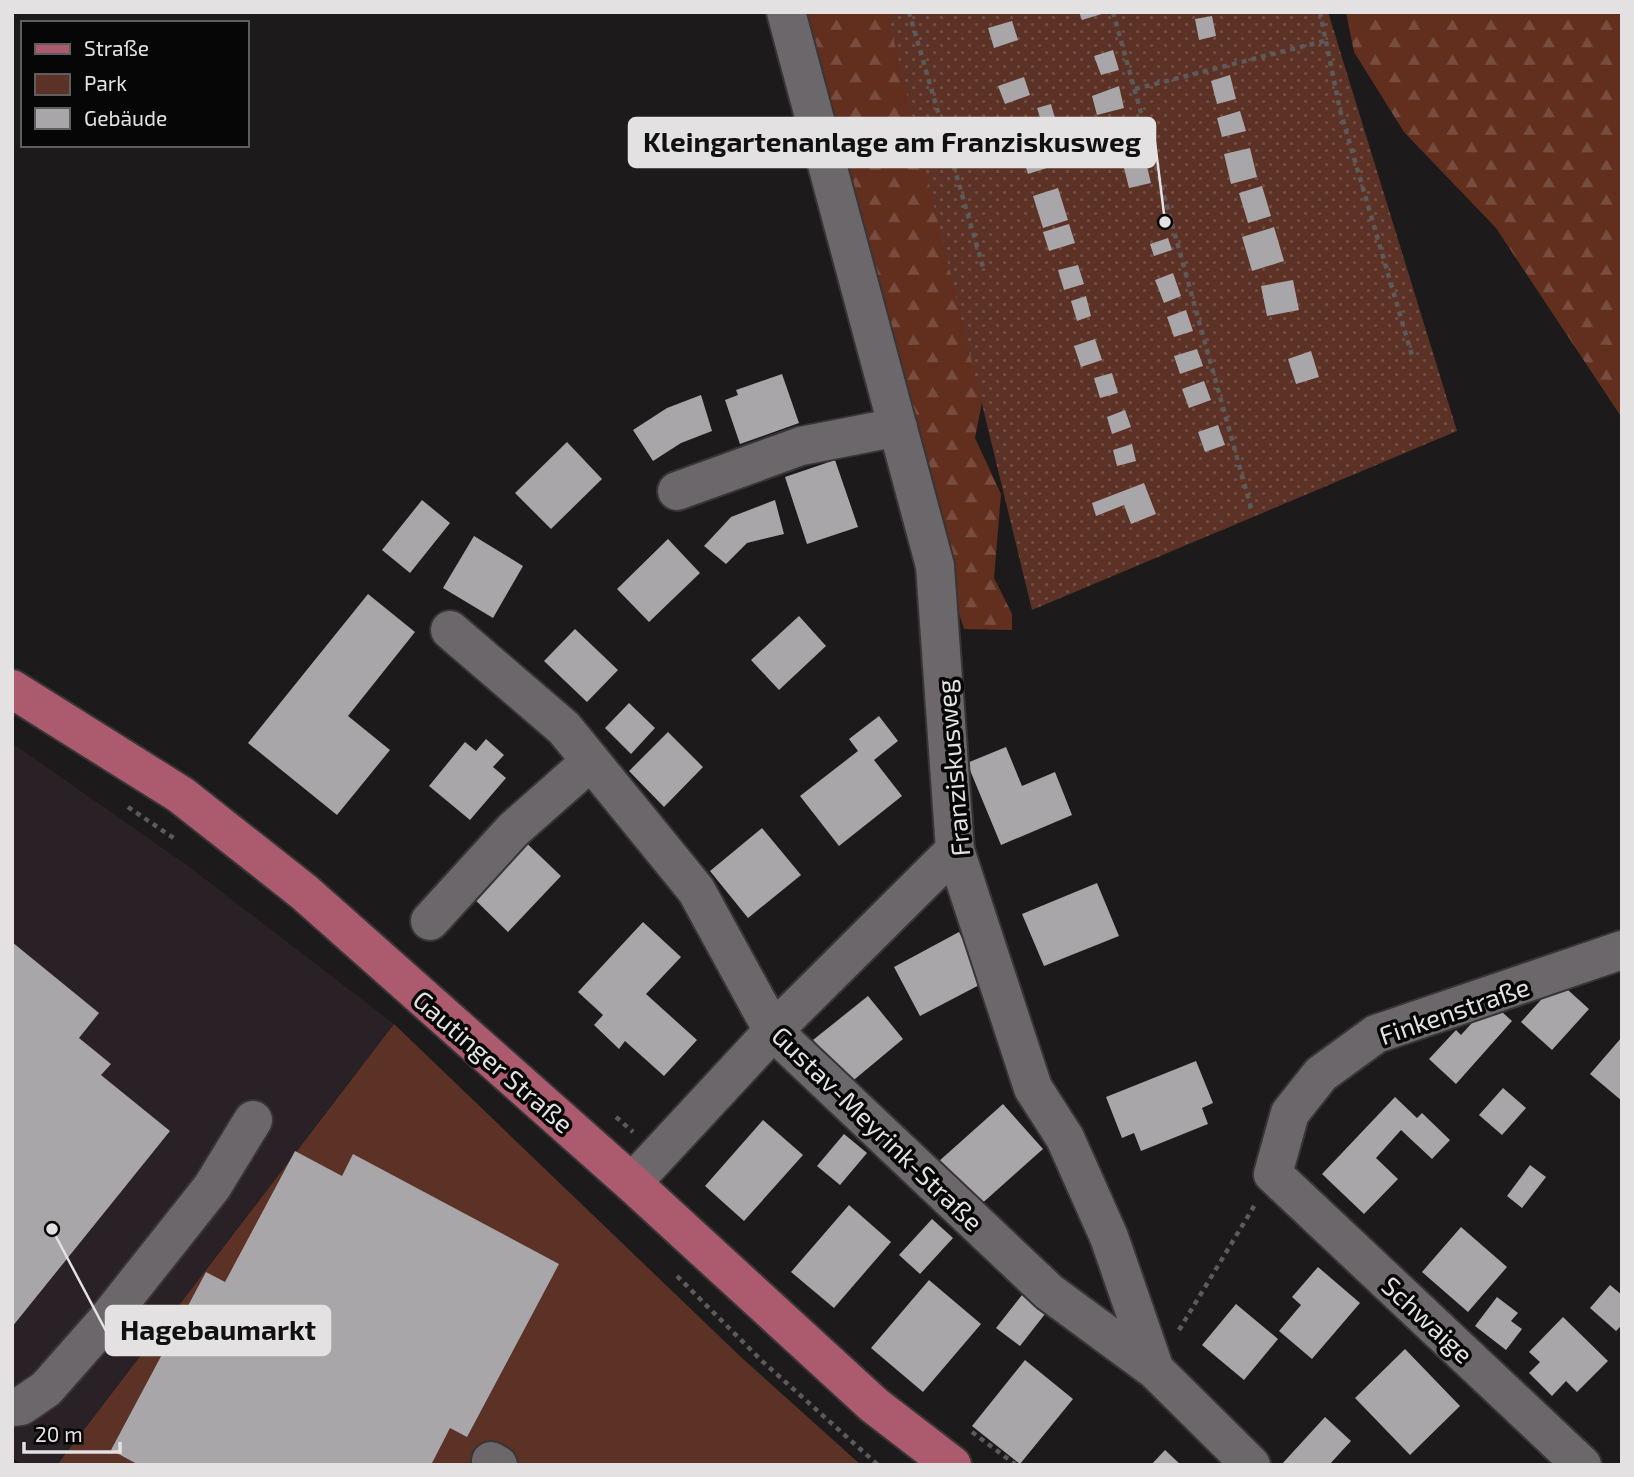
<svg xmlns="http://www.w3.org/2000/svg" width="1634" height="1477" font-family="'Exo 2',sans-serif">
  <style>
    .built { fill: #292126 }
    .green { fill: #5b3225 }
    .forest { fill: url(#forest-firs) }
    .garden { fill: url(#garden-dots) }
    .building { fill: #a9a6aa }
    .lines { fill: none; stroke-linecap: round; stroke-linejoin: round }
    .minor-casing { stroke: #373536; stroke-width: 42 }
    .major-casing { stroke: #373536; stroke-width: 42 }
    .path { stroke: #5d5a5c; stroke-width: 4.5; stroke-dasharray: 5 5; stroke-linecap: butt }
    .minor { stroke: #6b676a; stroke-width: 38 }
    .major { stroke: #ac5a6e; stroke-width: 38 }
    .labels { text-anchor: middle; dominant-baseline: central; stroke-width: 7; stroke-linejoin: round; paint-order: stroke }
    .street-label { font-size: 26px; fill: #e3e1e2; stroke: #070606 }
    .leader { fill: none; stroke: #e3e1e2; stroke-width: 2.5 }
    .callout-dot { fill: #e3e1e2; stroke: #070606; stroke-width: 2.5 }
    .callout { fill: #e3e1e2; stroke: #e3e1e2; stroke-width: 2.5 }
    .callout-label { font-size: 28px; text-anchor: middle; font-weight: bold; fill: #111 }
  </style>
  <defs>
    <pattern id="forest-firs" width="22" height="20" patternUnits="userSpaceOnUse" patternTransform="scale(1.75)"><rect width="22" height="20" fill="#622f1f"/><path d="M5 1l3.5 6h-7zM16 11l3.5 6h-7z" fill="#784d3f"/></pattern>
    <pattern id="garden-dots" width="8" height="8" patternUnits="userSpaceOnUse" patternTransform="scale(1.75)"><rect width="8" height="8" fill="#5b3225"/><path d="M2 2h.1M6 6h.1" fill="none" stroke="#724f44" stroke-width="1.8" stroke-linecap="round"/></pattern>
  </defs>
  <rect width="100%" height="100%" fill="#1d1a1c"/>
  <!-- built -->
  <path class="built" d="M12 743 188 866 394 1024 57 1465H24L12 1458Z"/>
  <!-- green -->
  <path class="green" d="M394 1024 743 1359 861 1465H57Z"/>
  <!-- forest -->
  <path class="forest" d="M789 12H894L984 392 975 438 1001 494 994 578 1012 614V630L964 629 915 475Z
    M1346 12H1622V418L1496 228 1404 132 1354 52Z"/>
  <!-- garden -->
  <path class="garden" d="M887 12H1328L1457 431 1032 610Z"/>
  <!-- building -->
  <path class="building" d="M1079 12H1105V13L1082 20Z
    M1212 16 1216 36 1199 40 1195 19Z
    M1012 21 1018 40 994 48 988 28Z
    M1113 50 1119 70 1101 75 1094 56Z
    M1230 75 1236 99 1217 104 1211 81Z
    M1024 77 1030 95 1005 104 998 86Z
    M1119 86 1124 108 1097 115 1092 96Z
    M1051 104 1056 122 1043 126 1037 108Z
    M1240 111 1246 131 1222 137 1217 118Z
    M1043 145 1050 167 1028 174 1021 152Z
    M1250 148 1257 177 1231 184 1224 154Z
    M1146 162 1151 183 1129 188 1124 168Z
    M1262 186 1271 216 1248 223 1239 193Z
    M1058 188 1068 220 1043 228 1033 196Z
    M1069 224 1075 243 1049 251 1043 232Z
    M1274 227 1284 261 1252 271 1242 237Z
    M1168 238 1172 250 1154 256 1150 244Z
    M1078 265 1084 284 1064 290 1058 270Z
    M1173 273 1181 296 1164 303 1155 280Z
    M1293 280 1299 310 1267 316 1261 286Z
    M1086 296 1091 316 1077 321 1071 301Z
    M1186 310 1193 331 1174 337 1167 317Z
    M1095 339 1102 360 1081 367 1074 346Z
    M1197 349 1203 366 1180 374 1174 356Z
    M1311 351 1319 377 1296 384 1288 359Z
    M1112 373 1118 393 1100 398 1094 378Z
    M782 374 799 423 740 444 725 400 738 395 736 390Z
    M1204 381 1211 400 1189 408 1182 389Z
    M701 395 712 431 681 443 653 461 633 430 667 408Z
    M1125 410 1131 427 1112 434 1107 417Z
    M1218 425 1225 445 1205 452 1198 432Z
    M567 442 602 479 551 529 515 493Z
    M1132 444 1136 461 1117 466 1113 450Z
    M835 460 858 527 807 544 785 477Z
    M1144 483 1156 514 1131 524 1124 505 1096 516 1092 503Z
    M422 500 450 523 410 573 382 550Z
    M775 500 784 534 747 543 726 564 704 546 731 517Z
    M474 536 523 566 493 618 443 588Z
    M668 539 700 573 649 622 617 589Z
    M368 594 415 632 348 716 390 750 337 815 248 743Z
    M799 616 826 646 779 690 751 660Z
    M575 629 618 670 587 702 544 661Z
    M629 703 655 728 631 754 605 728Z
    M879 716 898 741 874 760 902 796 839 846 800 796 858 751 849 739Z
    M668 732 703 767 664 807 629 771Z
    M486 739 504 755 493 767 506 778 470 820 429 786 465 742 476 751Z
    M1006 747 1022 786 1055 772 1072 815 1001 845 967 763Z
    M762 828 801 875 748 918 710 871Z
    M517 834 561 876 508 932 464 889Z
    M1097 883 1119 936 1044 966 1022 914Z
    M643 922 681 957 646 994 697 1040 664 1076 625 1041 619 1049 594 1025 603 1015 578 992Z
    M959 932 985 982 920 1016 894 967Z
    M12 942 99 1013 79 1038 111 1064 101 1075 170 1131 12 1327Z
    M1558 981 1589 1009 1552 1050 1521 1022Z
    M868 996 903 1039 849 1084 813 1040Z
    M1491 1002 1512 1021 1456 1084 1429 1059 1456 1030 1461 1035Z
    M1622 1037V1101L1590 1074Z
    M1196 1061 1213 1103 1202 1108 1208 1124 1141 1151 1134 1133 1122 1138 1106 1097Z
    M1503 1088 1526 1108 1502 1135 1479 1115Z
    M1395 1097 1417 1118 1422 1113 1450 1140 1432 1159 1401 1130 1376 1158 1398 1179 1364 1214 1322 1174Z
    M1003 1104 1043 1149 978 1207 938 1162Z
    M763 1120 803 1155 744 1221 705 1186Z
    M844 1134 867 1153 840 1185 817 1166Z
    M295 1151 342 1176 353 1154 559 1264 467 1437 450 1428 431 1465H139L111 1450 206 1272 225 1282Z
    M1530 1165 1546 1177 1522 1208 1507 1196Z
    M849 1205 891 1242 834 1308 791 1272Z
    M932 1219 953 1238 920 1274 899 1255Z
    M1461 1227 1507 1267 1468 1312 1422 1272Z
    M1318 1267 1360 1303 1312 1359 1279 1331 1301 1305 1292 1297Z
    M929 1280 981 1324 923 1392 871 1348Z
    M1610 1285 1622 1295V1325L1616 1331 1590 1308Z
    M1022 1295 1045 1314 1020 1346 996 1328Z
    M1497 1297 1518 1313 1511 1321 1522 1329 1506 1350 1475 1326Z
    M1236 1304 1278 1339 1244 1380 1202 1345Z
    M1563 1317 1608 1361 1577 1392 1566 1381 1552 1396 1529 1373 1540 1362 1529 1352Z
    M1405 1349 1460 1406 1410 1455 1355 1398Z
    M1025 1360 1073 1399 1020 1464 972 1426Z
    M1325 1417 1351 1441 1329 1465H1281Z
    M1165 1450 1181 1465H1151Z"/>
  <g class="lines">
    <defs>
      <path id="minor" d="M786 12 935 566 955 850 1033 1088 1065 1138 1109 1237 1155 1370 1251 1465
        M677 491 801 446 898 427
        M450 630 564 728 696 890 773 1031 1049 1292 1155 1370
        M430 921 513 830 591 761
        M632 1183 773 1031 955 850
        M12 1407 21 1406 46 1389 105 1322 212 1187 253 1120
        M491 1461 498 1465
        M1582 1465 1273 1174 1290 1113 1321 1074 1376 1034 1622 950"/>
      <path id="major" d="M12 689 181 795 304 892 632 1183 874 1405 952 1465"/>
    </defs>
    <!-- minor casing -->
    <use href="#minor" class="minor-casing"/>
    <!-- major casing -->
    <use href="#major" class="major-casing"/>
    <!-- path -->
    <path class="path" d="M909 12 983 267
      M1113 12 1251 508
      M1320 12 1340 110 1413 359
      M1135 89 1328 40
      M128 807 175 839
      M616 1117 633 1132
      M677 1276 761 1360 878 1465
      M1179 1330 1256 1203
      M972 1432 1016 1465"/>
    <!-- minor -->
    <use href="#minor" class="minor"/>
    <!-- major -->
    <use href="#major" class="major"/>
  </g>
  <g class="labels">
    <!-- street labels -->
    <g class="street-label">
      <text transform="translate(952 768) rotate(-95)">Franziskusweg</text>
      <text transform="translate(1454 1010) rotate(-19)">Finkenstraße</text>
      <text transform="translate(494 1061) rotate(41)">Gautinger Straße</text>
      <text transform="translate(878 1128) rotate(44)">Gustav-Meyrink-Straße</text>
      <text transform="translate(1428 1319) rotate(43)">Schwaige</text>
    </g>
  </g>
  <!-- callouts -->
  <path class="leader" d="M1165 222L1155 142M52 1229L106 1331"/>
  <g class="callout-dot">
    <circle cx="1165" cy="222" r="7"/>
    <circle cx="52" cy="1229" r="7"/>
  </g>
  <g class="callout">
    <rect x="629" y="118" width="526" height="49" rx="7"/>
    <rect x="106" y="1306" width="224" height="49" rx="7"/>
  </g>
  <g class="callout-label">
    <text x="892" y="152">Kleingartenanlage am Franziskusweg</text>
    <text x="218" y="1340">Hagebaumarkt</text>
  </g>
  <!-- border -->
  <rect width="1634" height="1477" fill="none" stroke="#e3e1e2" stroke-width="28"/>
  <!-- legend -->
  <rect x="21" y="21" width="228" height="126" fill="#070606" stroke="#5f5e5e" stroke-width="2"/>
  <rect x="35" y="44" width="35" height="10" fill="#ac5a6e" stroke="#5f5e5e" stroke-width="2"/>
  <text x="84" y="56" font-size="21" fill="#e3e1e2">Straße</text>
  <rect x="35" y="74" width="35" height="21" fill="#5b3225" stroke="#5f5e5e" stroke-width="2"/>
  <text x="84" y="91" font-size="21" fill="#e3e1e2">Park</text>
  <rect x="35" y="108" width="35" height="21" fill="#a9a6aa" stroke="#5f5e5e" stroke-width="2"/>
  <text x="84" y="126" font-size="21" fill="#e3e1e2">Gebäude</text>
  <!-- scale -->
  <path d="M24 1442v10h96v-10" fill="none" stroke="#e3e1e2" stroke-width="3.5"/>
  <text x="35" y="1442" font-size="21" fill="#e3e1e2" stroke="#070606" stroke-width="5" paint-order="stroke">20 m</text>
</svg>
